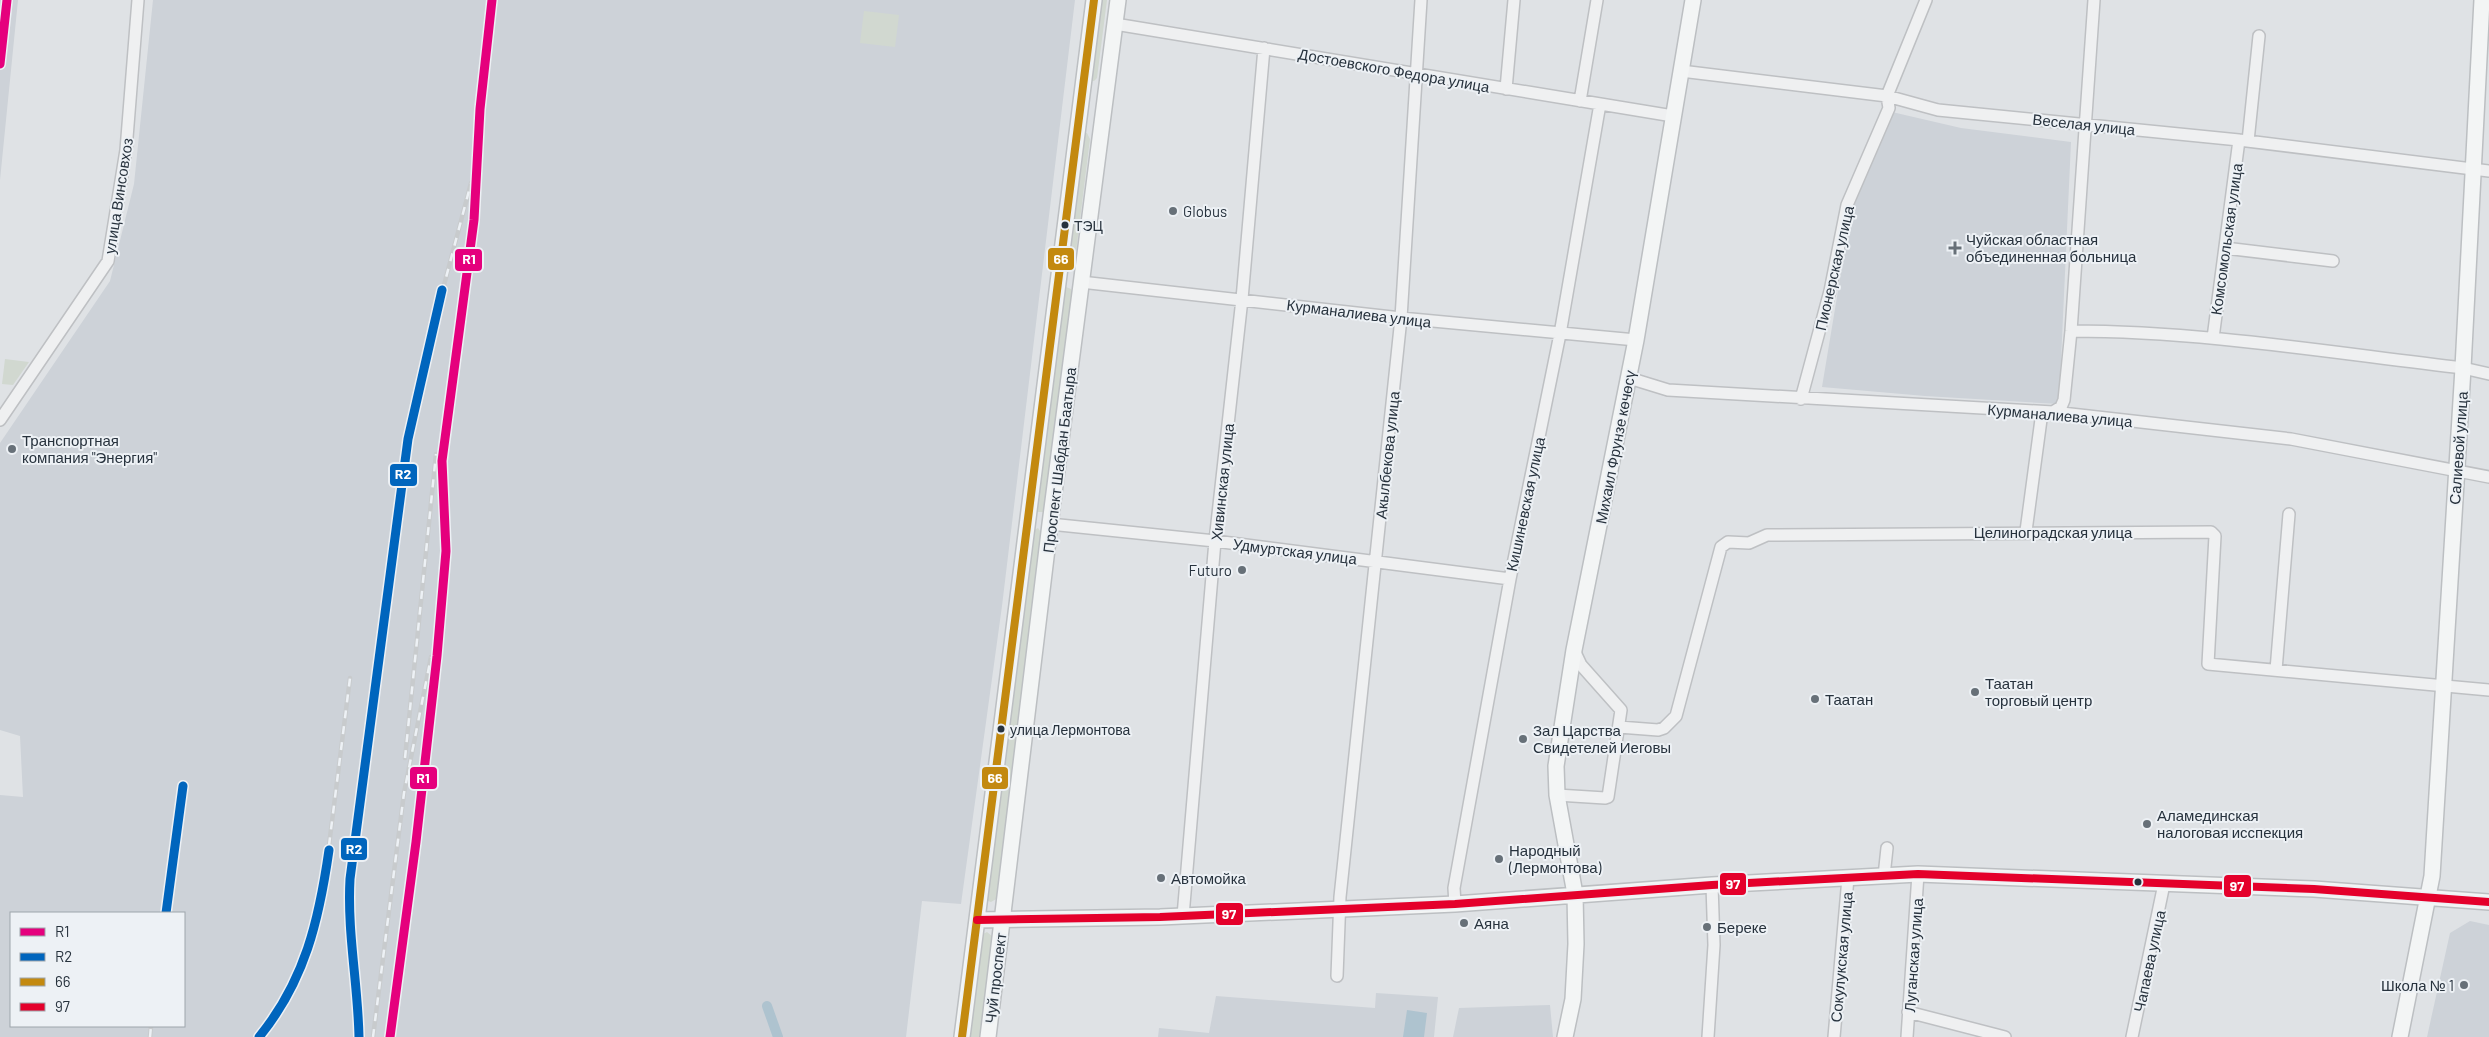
<svg xmlns="http://www.w3.org/2000/svg" width="2489" height="1037" font-family="Barlow,sans-serif">
  <style>
    .built { fill: #cdd2d8; fill-rule: evenodd }
    .green { fill: #d1d8d0 }
    .water { fill: #aec3cf }
    .lines { fill: none; stroke-linecap: round; stroke-linejoin: round }
    .canal { stroke: #aec3cf; stroke-width: 10 }
    .minor-casing { stroke: #bec0c3; stroke-width: 14 }
    .major-casing { stroke: #bcbfc2; stroke-width: 18 }
    .minor { stroke: #eff0f1; stroke-width: 11 }
    .major { stroke: #f3f5f5; stroke-width: 15 }
    .rail-casing { stroke: #c8cbcd; stroke-width: 4.5 }
    .rail { stroke: #edf1f5; stroke-width: 2.5; stroke-dasharray: 8; stroke-linecap: butt }
    .bus-1-casing { stroke: #edf1f5; stroke-width: 11 }
    .bus-2-casing { stroke: #edf1f5; stroke-width: 11 }
    .bus-1 { stroke: #c3890f; stroke-width: 8 }
    .bus-2 { stroke: #e4002b; stroke-width: 8 }
    .rail-1-casing { stroke: #edf1f5; stroke-width: 12 }
    .rail-2-casing { stroke: #edf1f5; stroke-width: 12 }
    .rail-1 { stroke: #e5007d; stroke-width: 9 }
    .rail-2 { stroke: #0065bd; stroke-width: 9 }
    .poi-dot { fill: #677078; stroke: #edf1f5; stroke-width: 2 }
    .bus-dot { fill: #27323d; stroke: #edf1f5; stroke-width: 2 }
    .labels { text-anchor: middle; dominant-baseline: central; stroke-width: 4; stroke-linejoin: round; paint-order: stroke }
    .bus-label { font-size: 14px; fill: #27323d; stroke: #edf1f5; text-anchor: start }
    .street-label { font-size: 15px; fill: #27323d; stroke: #edf1f5 }
    .poi-label { font-size: 15px; fill: #27323d; stroke: #edf1f5; text-anchor: start }
    .line-badge { stroke: #edf1f5; stroke-width: 2 }
    .badge-label { font-size: 14px; text-anchor: middle; font-weight: bold; fill: #fff }
  </style>
  <rect width="100%" height="100%" fill="#dfe2e5"/>
  <!-- built -->
  <path class="built" d="M0 0H18L0 180Z
    M153 0H1075L1002 606 961 904 922 901 906 1037H0V795L23 797 20 736 0 730V443L110 281 134 184ZM11 913H184V1026H11Z
    M1892 112 1961 128 2071 142 2059 404 1925 396 1822 387 1851 213Z
    M2470 921 2489 925V1037H2427L2450 933Z
    M1376 993 1438 997 1434 1037H1158L1159 1028 1209 1033 1216 996 1375 1008Z
    M1550 1005 1553 1037H1453L1459 1008Z"/>
  <!-- green -->
  <path class="green" d="M1096 0H1107L1097 78 1094 81H1090Z
    M864 11 899 15 895 47 860 43Z
    M1082 133H1087L1090 139 1075 260 1073 268 1068 271H1065Z
    M1066 287 1071 289 1072 294 1047 509 1044 512H1035L1063 288Z
    M5 359 29 362 13 385 2 384Z
    M1038 528 1042 534 1017 729 998 898 991 902 988 901V891L1032 531Z
    M987 932 993 937 983 1037H967L981 935Z"/>
  <!-- water -->
  <path class="water" d="M1407 1010 1427 1013 1424 1037H1403Z"/>
  <g class="lines">
    <!-- canal -->
    <path class="canal" d="M767 1006 778 1037"/>
    <defs>
      <path id="minor" d="M1115 24 1673 116
        M1681 71 1887 96 1938 110 2239 140 2489 171
        M1506 89 1514 0
        M1580 101 1597 0
        M2248 141 2259 36
        M2225 248 2333 261
        M1081 282 1401 318 1636 340
        M2071 331C2202 331 2333 353 2463 368L2489 374
        M2213 338 2239 140
        M1629 378 1668 390 2053 412 2291 439 2489 477
        M1801 399 1830 291 1847 205 1889 108 1887 96 1926 0
        M2053 412 2061 407 2064 400 2071 331 2094 0
        M0 420 108 261 126 150 138 0
        M1050 524 1215 541 1510 579
        M2026 531 2042 412
        M2276 670 2289 514
        M1619 727 1658 730 1664 728 1676 716 1721 547 1728 542 1749 543 1767 535 2211 532 2215 536 2208 664 2489 690
        M1557 795 1605 798 1608 797 1621 710 1581 665 1574 650
        M1884 876 1887 848
        M1455 904 1454 888 1510 579 1560 334 1600 104
        M1183 916 1215 541 1242 299 1264 48
        M1337 976 1340 897 1401 318 1421 0
        M1908 1012 2005 1037
        M1708 1037 1714 945 1712 885
        M1834 1037 1848 878
        M1907 1037 1918 874
        M2132 1037 2164 884"/>
      <path id="major" d="M977 920 1160 917 1455 904 1712 885 1918 874 2314 889 2489 902
        M962 1037 1094 0
        M988 1037 1050 524 1118 0
        M1565 1037 1573 999 1576 944 1575 894 1557 795 1556 766 1574 650 1636 340 1693 0
        M2400 1037 2432 876 2463 368 2482 0"/>
    </defs>
    <!-- minor casing -->
    <use href="#minor" class="minor-casing"/>
    <!-- major casing -->
    <use href="#major" class="major-casing"/>
    <!-- minor -->
    <use href="#minor" class="minor"/>
    <!-- major -->
    <use href="#major" class="major"/>
    <defs>
      <path id="rail" d="M434 323 471 183
        M460 325 474 220 480 109 492 0
        M405 758 436 454
        M166 913 183 786
        M150 1037 151 1026
        M259 1037 278 1014 306 960 322 901 350 678
        M359 1037C358 984 347 932 350 879L408 439 428 348
        M373 1037 404 793 431 657
        M390 1037 416 842 437 656 446 551 442 461 456 352"/>
    </defs>
    <!-- rail casing -->
    <use href="#rail" class="rail-casing"/>
    <!-- rail -->
    <use href="#rail" class="rail"/>
    <defs>
      <path id="bus-1" d="M962 1037 1094 0"/>
      <path id="bus-2" d="M977 920 1160 917 1455 904 1712 885 1918 874 2314 889 2489 902"/>
    </defs>
    <!-- bus-1 casing -->
    <use href="#bus-1" class="bus-1-casing"/>
    <!-- bus-2 casing -->
    <use href="#bus-2" class="bus-2-casing"/>
    <!-- bus-1 -->
    <use href="#bus-1" class="bus-1"/>
    <!-- bus-2 -->
    <use href="#bus-2" class="bus-2"/>
    <defs>
      <path id="rail-1" d="M0 64 7 0
        M390 1037 416 842 437 656 446 551 442 461 474 220 480 109 492 0"/>
      <path id="rail-2" d="M166 913 183 786
        M259 1037C305 981 319 920 329 850
        M359 1037C358 984 347 932 350 879L408 439 442 290"/>
    </defs>
    <!-- rail-1 casing -->
    <use href="#rail-1" class="rail-1-casing"/>
    <!-- rail-2 casing -->
    <use href="#rail-2" class="rail-2-casing"/>
    <!-- rail-1 -->
    <use href="#rail-1" class="rail-1"/>
    <!-- rail-2 -->
    <use href="#rail-2" class="rail-2"/>
  </g>
  <!-- markers -->
  <g class="poi-dot">
    <circle cx="1173" cy="211" r="5"/>
    <path d="M1952.5 240.5h5v5h5v5h-5v5h-5v-5h-5v-5h5z"/>
    <circle cx="12" cy="449" r="5"/>
    <circle cx="1242" cy="570" r="5"/>
    <circle cx="1975" cy="692" r="5"/>
    <circle cx="1815" cy="699" r="5"/>
    <circle cx="1523" cy="739" r="5"/>
    <circle cx="2147" cy="824" r="5"/>
    <circle cx="1499" cy="859" r="5"/>
    <circle cx="1161" cy="878" r="5"/>
    <circle cx="1464" cy="923" r="5"/>
    <circle cx="1707" cy="927" r="5"/>
    <circle cx="2464" cy="985" r="5"/>
  </g>
  <g class="bus-dot">
    <circle cx="1065" cy="225" r="4.5"/>
    <circle cx="1001" cy="729" r="4.5"/>
    <circle cx="2138" cy="882" r="4.5"/>
  </g>
  <g class="labels">
    <!-- bus labels -->
    <g class="bus-label">
      <text x="1074" y="225">ТЭЦ</text>
      <text x="1010" y="729">улица Лермонтова</text>
    </g>
    <!-- street labels -->
    <g class="street-label">
      <text transform="translate(1394 70) rotate(10)">Достоевского Федора улица</text>
      <text transform="translate(2084 124) rotate(6)">Веселая улица</text>
      <text transform="translate(118 196) rotate(-81)">улица Винсовхоз</text>
      <text transform="translate(2226 239) rotate(-82)">Комсомольская улица</text>
      <text transform="translate(1834 268) rotate(-77)">Пионерская улица</text>
      <text transform="translate(1359 313) rotate(7)">Курманалиева улица</text>
      <text transform="translate(2060 415) rotate(5)">Курманалиева улица</text>
      <text transform="translate(1615 447) rotate(-79)">Михаил Фрунзе көчөсү</text>
      <text transform="translate(2458 448) rotate(-86)">Салиевой улица</text>
      <text transform="translate(1387 455) rotate(-84)">Акылбекова улица</text>
      <text transform="translate(1059 460) rotate(-83)">Проспект Шабдан Баатыра</text>
      <text transform="translate(1222 482) rotate(-84)">Хивинская улица</text>
      <text transform="translate(1525 504) rotate(-78)">Кишиневская улица</text>
      <text x="2053" y="532">Целиноградская улица</text>
      <text transform="translate(1295 551) rotate(7)">Удмуртская улица</text>
      <text transform="translate(1913 955) rotate(-86)">Луганская улица</text>
      <text transform="translate(1841 957) rotate(-85)">Сокулукская улица</text>
      <text transform="translate(2149 961) rotate(-78)">Чапаева улица</text>
      <text transform="translate(995 978) rotate(-83)">Чуй проспект</text>
    </g>
    <!-- poi labels -->
    <g class="poi-label">
      <text x="1183" y="211">Globus</text>
      <text x="1966" y="239">Чуйская областная<tspan x="1966" dy="17">объединенная больница</tspan></text>
      <text x="22" y="440">Транспортная<tspan x="22" dy="17">компания "Энергия"</tspan></text>
      <text x="1232" y="570" text-anchor="end">Futuro</text>
      <text x="1985" y="683">Таатан<tspan x="1985" dy="17">торговый центр</tspan></text>
      <text x="1825" y="699">Таатан</text>
      <text x="1533" y="730">Зал Царства<tspan x="1533" dy="17">Свидетелей Иеговы</tspan></text>
      <text x="2157" y="815">Аламединская<tspan x="2157" dy="17">налоговая исспекция</tspan></text>
      <text x="1509" y="850">Народный<tspan x="1509" dy="17">(Лермонтова)</tspan></text>
      <text x="1171" y="878">Автомойка</text>
      <text x="1474" y="923">Аяна</text>
      <text x="1717" y="927">Береке</text>
      <text x="2454" y="985" text-anchor="end">Школа № 1</text>
    </g>
  </g>
  <g class="line-badge">
    <rect x="1047" y="247" width="28" height="24" rx="5" fill="#c3890f"/>
    <rect x="454" y="248" width="29" height="24" rx="5" fill="#e5007d"/>
    <rect x="389" y="463" width="29" height="24" rx="5" fill="#0065bd"/>
    <rect x="981" y="766" width="28" height="24" rx="5" fill="#c3890f"/>
    <rect x="409" y="766" width="29" height="24" rx="5" fill="#e5007d"/>
    <rect x="340" y="837" width="28" height="24" rx="5" fill="#0065bd"/>
    <rect x="1719" y="872" width="28" height="24" rx="5" fill="#e4002b"/>
    <rect x="2223" y="874" width="29" height="24" rx="5" fill="#e4002b"/>
    <rect x="1215" y="902" width="29" height="24" rx="5" fill="#e4002b"/>
  </g>
  <g class="badge-label">
    <text x="1061" y="264">66</text>
    <text x="469" y="264">R1</text>
    <text x="403" y="479">R2</text>
    <text x="995" y="783">66</text>
    <text x="423" y="783">R1</text>
    <text x="354" y="854">R2</text>
    <text x="1733" y="889">97</text>
    <text x="2237" y="891">97</text>
    <text x="1229" y="919">97</text>
  </g>
  <!-- legend -->
  <rect x="10" y="912" width="175" height="115" fill="#edf1f5" stroke="#9ea5ab"/>
  <rect x="20" y="928" width="25" height="8" fill="#e5007d" stroke="#9ea5ab"/>
  <text x="55" y="937" font-size="15" fill="#27323d">R1</text>
  <rect x="20" y="953" width="25" height="8" fill="#0065bd" stroke="#9ea5ab"/>
  <text x="55" y="962" font-size="15" fill="#27323d">R2</text>
  <rect x="20" y="978" width="25" height="8" fill="#c3890f" stroke="#9ea5ab"/>
  <text x="55" y="987" font-size="15" fill="#27323d">66</text>
  <rect x="20" y="1003" width="25" height="8" fill="#e4002b" stroke="#9ea5ab"/>
  <text x="55" y="1012" font-size="15" fill="#27323d">97</text>
</svg>
